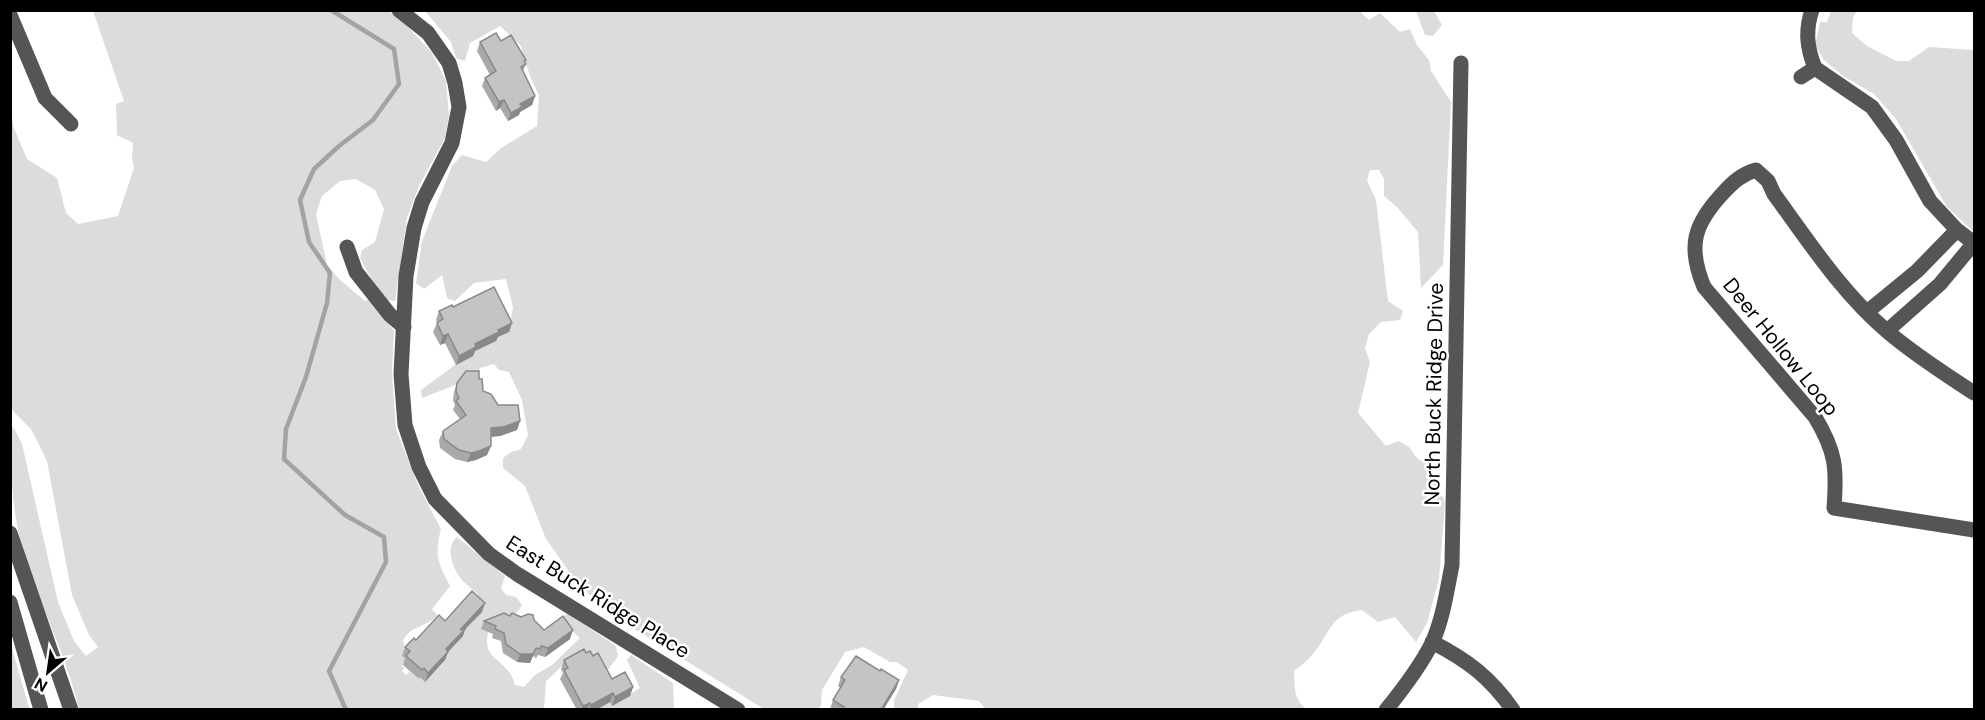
<svg xmlns="http://www.w3.org/2000/svg" width="1985" height="720" font-family="'DM Sans',sans-serif">
  <style>
    .green { fill: #dcdcdc }
    .lines { fill: none; stroke-linecap: round; stroke-linejoin: round }
    .stream { stroke: #a3a3a3; stroke-width: 4.5 }
    .minor { stroke: #555; stroke-width: 15 }
    .wall { fill: #a9a9a9 }
    .shaded-wall { fill: #898989 }
    .building { fill: #c4c4c4; stroke: #898989; stroke-width: 1.5 }
    .labels { text-anchor: middle; dominant-baseline: central; stroke-width: 5; stroke-linejoin: round; paint-order: stroke }
    .street-label { font-size: 21px; fill: #000; stroke: #fff }
  </style>
  <rect width="100%" height="100%" fill="#fff"/>
  <!-- green -->
  <path class="green" d="M388 10 407 26 432 53 446 81 449 116 445 138 419 186 407 218 395 301 386 300 375 285 360 258 362 250 375 242 384 209 375 190 356 179 340 181 322 196 316 214 327 265 339 279 365 301 370 299 394 331 392 373 396 429 418 485 441 529C434 556 438 562 450 586L432 609 438 616C424 628 412 625 403 640L407 660 402 666 404 668 402 671 406 675 410 671 418 679 420 677 426 681 445 661 442 658 455 645 478 594C473 590 468 586 463 581 453 570 444 548 457 537L505 576 501 588 506 595 516 597 522 605 514 617 492 622C474 662 509 656 515 685L524 687 535 675 552 665 580 638 561 621 567 613 616 646 618 656 608 670 599 669 579 652C566 658 558 672 546 681L544 709H79C66 654 39 604 23 550 11 510 11 468 11 427L14 428 22 444 58 602 74 641 86 656 98 647 89 635 72 595 47 461 31 429 11 409 10 86 13 126 27 159 57 178 66 213 78 224 118 216 134 168 132 158 133 143 117 135 116 104 124 101 93 11Z
    M1358 10 1369 20 1380 13 1400 32 1410 29 1417 45 1429 60 1431 71 1451 102 1443 265 1421 288 1418 232 1397 207 1384 196V179L1379 170H1370L1367 181 1376 200 1388 301 1403 311 1400 320 1381 322 1369 334 1365 348 1370 362 1358 413 1386 446 1398 441 1409 447 1417 458 1431 467 1445 503 1439 579 1427 623 1416 642 1395 617 1378 622 1362 610C1328 614 1331 634 1312 655 1307 661 1300 666 1294 671 1295 686 1293 700 1307 709L986 710 979 701 933 695 918 704V709H894V700L908 670 897 662H890L864 647 845 652 822 690 821 706 817 709H764L607 612 575 580 546 539 525 486 503 468V458L511 452 521 449 528 435 522 400 509 372 499 370 494 364 480 368 476 380H468L422 398 421 390 471 353 496 341 495 339 509 332 513 307 506 279 474 283 455 301 447 298 442 275 424 289 416 283 422 241 452 166 462 155 486 162 501 148 537 126 539 96 530 76 521 46 500 26 470 43 465 61 456 58 451 42 425 11Z
    M1857 10 1853 18 1852 33 1867 46 1896 61H1909L1929 47 1974 50V232L1947 207 1896 119 1874 94 1843 76 1824 60 1815 45 1820 22H1827L1831 11Z
    M1416 11H1434L1442 25 1433 36 1425 35Z
    M10 641 28 704 30 709H11Z
    M631 655 673 683 674 709 596 710 610 702 612 706 640 688 627 660Z"/>
  <g class="lines">
    <!-- stream -->
    <path class="stream" d="M331 10 394 49 399 84 373 120 339 146 314 169 300 200 309 242 330 273 327 303 306 377 286 429 284 459 345 515 384 537 386 562 329 671 346 710"/>
    <!-- minor -->
    <path class="minor" d="M399 10 428 33 449 63 455 83 459 107 452 143 422 202 414 228 406 276 401 374 405 425 419 467 435 499 489 554 517 574 738 710
      M1812 10C1805 31 1807 48 1815 68
      M10 15 45 98 71 124
      M1815 68 1872 107 1896 140 1930 201 1957 230 1974 243
      M1801 77 1815 68
      M347 247 356 272 390 315 404 327
      M1867 312 1917 271 1957 230
      M1887 331 1940 284 1974 243
      M1974 393C1945 374 1915 355 1888 332 1842 293 1809 242 1774 194L1768 181 1756 170C1742 174 1733 182 1723 193 1694 224 1687 246 1704 287L1815 417C1836 452 1837 468 1834 508L1974 530
      M10 533 71 710
      M10 602 41 710
      M1432 642C1467 660 1490 677 1513 710
      M1386 710C1403 689 1420 667 1432 643 1443 619 1447 590 1452 565L1461 63"/>
  </g>
  <!-- wall -->
  <path class="wall" d="M501 41 526 60 525 63 526 64 523 71 535 96 532 105 520 112 519 115 508 121 500 108 496 111 482 86 485 78 490 75 477 51 480 42Z
    M453 307 512 323 509 332 498 337 496 341 475 351 473 356 456 365 445 343 440 345 433 332 437 323 436 320 439 311Z
    M479 379 483 391 498 405 520 421 517 430 500 436 491 437V446L487 455 476 460 467 462 455 459 440 448 439 440 443 431 460 419 453 410 455 405 453 400 454 392 457 383Z
    M482 612 465 629 463 636 448 652 445 660 425 682 420 677 419 679 403 665 405 658 402 656 405 647 416 640Z
    M510 616 534 620 544 630 570 639 545 657 538 655 536 658 533 656 530 663 517 662 503 653 501 641 492 638 493 634 481 629 484 621Z
    M586 653 593 656 612 679 633 687 630 696 612 706 610 702 596 710H577L560 679 563 673 561 669 564 660Z
    M880 671 899 680 896 689 883 710 830 709 833 700 841 688 838 686 841 677Z"/>
  <!-- shaded-wall -->
  <path class="shaded-wall" d="M535 96 532 105 520 112 519 115 508 121 511 113 520 104Z
    M504 100 500 108 496 111 499 102Z
    M512 323 509 332 498 337 496 341 475 351 473 356 456 365 459 356 475 344 498 330Z
    M448 334 445 343 440 345 443 336Z
    M520 421 517 430 500 436 488 437 491 428Z
    M491 446 487 455 476 460 467 462 471 453Z
    M485 603 482 612 465 629 463 636 448 652 445 660 425 682 428 673 460 630Z
    M573 630 570 639 545 657 548 648Z
    M536 648 530 663 517 662 520 654Z
    M899 680 896 689 883 710H881Z
    M633 687 630 696 612 706 615 697Z
    M613 693 610 702 596 710H589L591 705Z
    M590 703 587 710H582L583 706Z"/>
  <!-- building -->
  <path class="building" d="M496 33 501 41 511 35 526 60 524 61 526 64 521 67 535 96 520 104 522 107 511 113 504 100 499 102 485 78 496 71 480 42Z
    M494 287 512 323 498 330 499 332 475 344 476 347 459 356 448 334 443 336 437 323 443 319 439 311 452 305 453 307Z
    M466 371H479V379H482L483 391 491 394 498 405H518L520 421 503 427 491 428V446L479 451 471 453 459 450 444 439 443 431 466 415 456 401 459 398 456 391 457 383Z
    M472 591 485 603 460 630 466 628 446 649 448 652 428 673 424 668 422 670 406 656 410 651 405 647 414 638 416 640 439 615 445 621Z
    M504 613 510 616 512 613 521 617 528 614 533 615 534 620 544 630 563 616 573 630 548 648 541 646 540 649 536 648 533 654H520L506 644 504 633 495 629 496 626 484 621Z
    M584 649 586 653 590 651 593 656 598 653 612 679 625 672 633 687 615 697 613 693 591 705 590 703 583 706 564 670 568 668 564 660Z
    M856 656 880 671 881 669 899 680 881 710H846L844 707 833 700 845 680 841 677Z"/>
  <g class="labels">
    <!-- street labels -->
    <g class="street-label">
      <text transform="translate(1781 347) rotate(51)">Deer Hollow Loop</text>
      <text transform="translate(1434 394) rotate(-89)">North Buck Ridge Drive</text>
      <text transform="translate(598 597) rotate(32)">East Buck Ridge Place</text>
    </g>
  </g>
  <!-- border -->
  <rect width="1985" height="720" fill="none" stroke="#000000" stroke-width="24"/>
  <!-- north arrow -->
  <g transform="translate(48 672) rotate(209)" stroke="#ffffff" stroke-width="4.5" paint-order="stroke">
  <path d="M0-4.5L10 22L0 15L-10 22Z" fill="#000000"/>
  <text y="-9" font-size="16" font-weight="bold" text-anchor="middle" fill="#000000">N</text>
  </g>
</svg>
